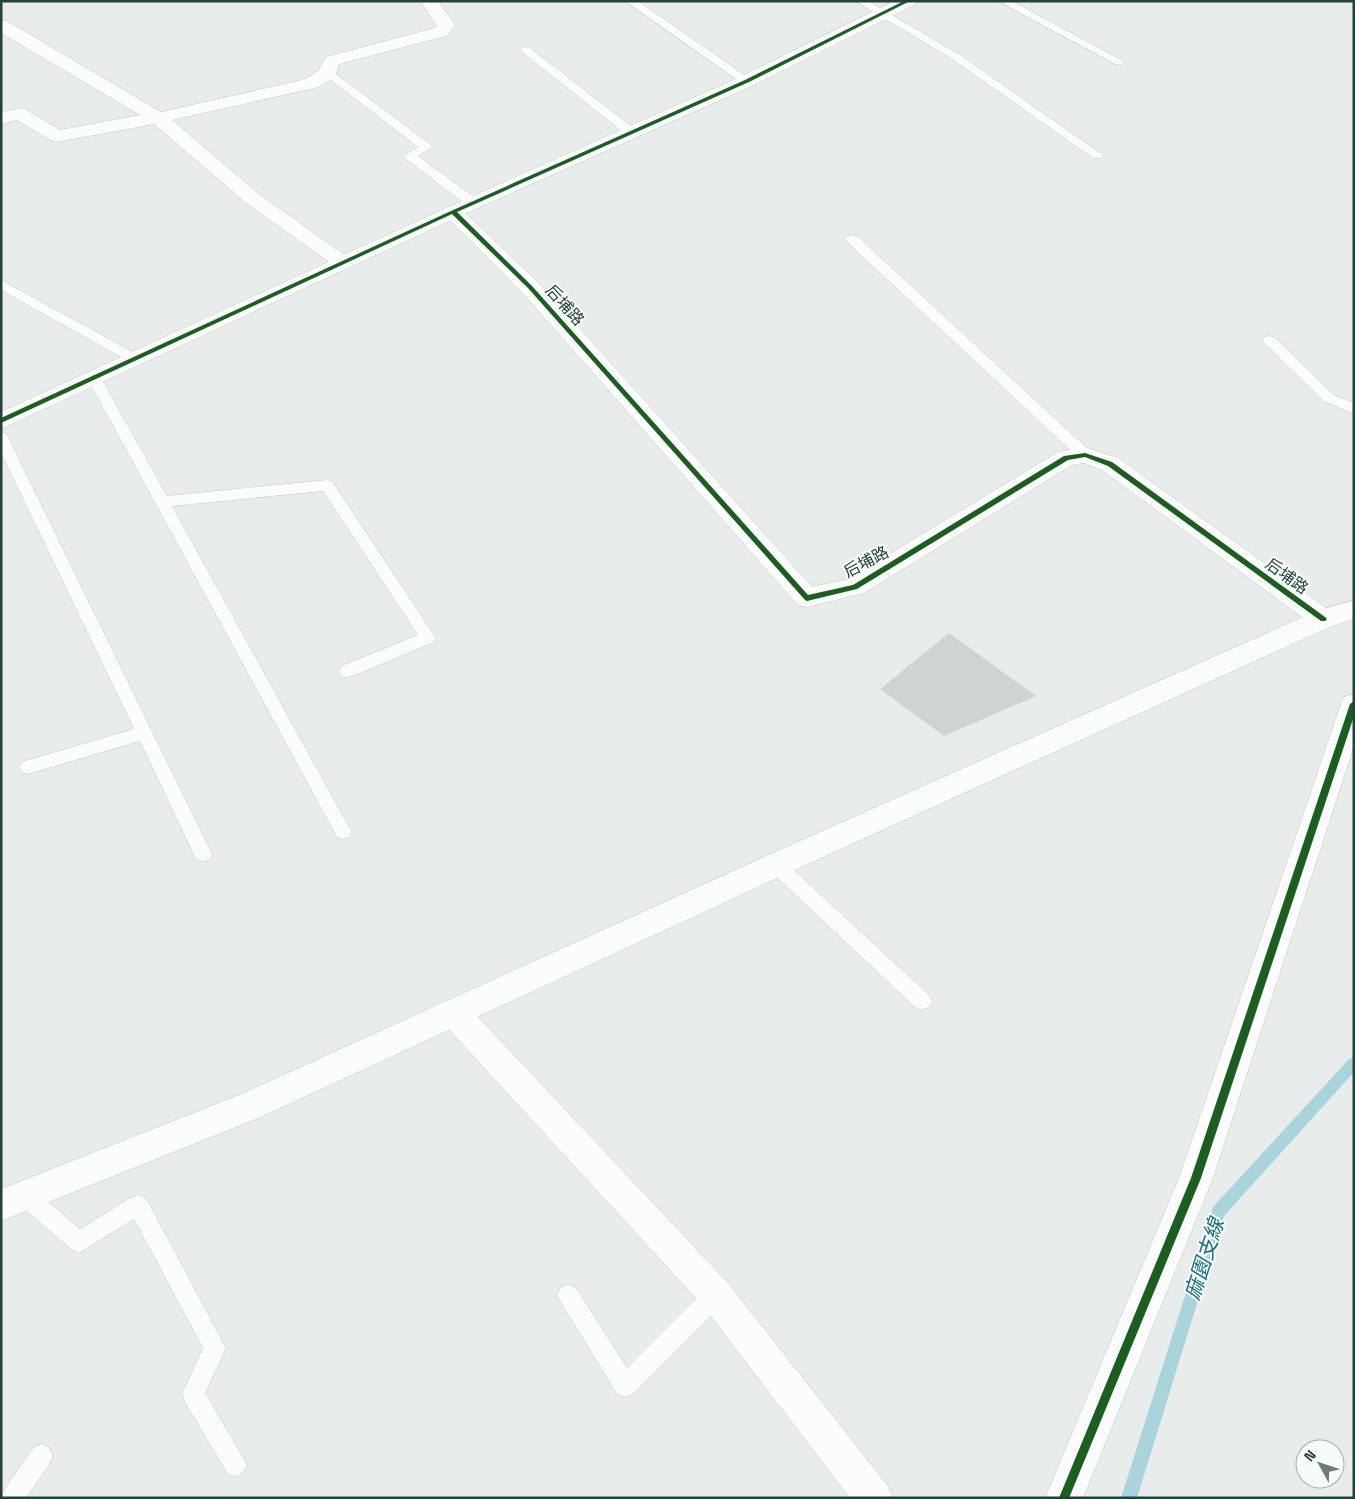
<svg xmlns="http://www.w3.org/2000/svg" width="1355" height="1499" font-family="'Space Grotesk','Noto Sans TC',sans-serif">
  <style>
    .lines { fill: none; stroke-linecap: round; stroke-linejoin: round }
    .stream { fill: #a9d4db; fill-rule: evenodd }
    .building { fill: #cfd4d2 }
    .lane-casing { stroke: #c5cac8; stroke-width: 1 }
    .street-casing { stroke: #c5cac8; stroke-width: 1 }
    .secondary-casing { stroke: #c3cbc8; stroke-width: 1 }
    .lane { fill: #fcfcfc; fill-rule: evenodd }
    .street { fill: #fcfcfc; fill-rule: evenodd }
    .secondary { fill: #fcfcfc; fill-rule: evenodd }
    .cycleway-casing { stroke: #f7fbf9; stroke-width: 3 }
    .cycleway { fill: #1b5e20; fill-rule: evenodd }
    .labels { text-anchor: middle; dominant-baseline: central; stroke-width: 4; stroke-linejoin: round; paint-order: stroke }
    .street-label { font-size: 16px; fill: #24423a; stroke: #f7fbf9 }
    .near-water-label { font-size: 21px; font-style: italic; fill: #1c6f80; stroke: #f7fbf9 }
  </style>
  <rect width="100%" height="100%" fill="#e8edeb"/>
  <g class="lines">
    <!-- stream -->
    <path class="stream" d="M1354 1057V1072L1224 1216 1137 1498H1121L1213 1207 1349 1059Z"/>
  </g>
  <!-- building -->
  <path class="building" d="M949 633 1036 696 944 736 880 689Z"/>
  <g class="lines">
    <defs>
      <path id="lane" d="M625 1H638L753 81 747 85 743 84Z
        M855 1H868L960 55 1103 155 1101 158H1093L952 59Z
        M998 1H1012L1125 62 1123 64H1115Z
        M526 47 530 48 636 130 638 133 636 136H628L522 52 520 50 522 48Z
        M328 69 332 71 430 144 432 147 418 156 478 200 479 203 478 206H468L406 159 404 156 418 147 324 75 322 73Z
        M852 235 857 236 1090 451 1092 455 1090 459H1080L847 242 845 239 847 236Z
        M1 280 140 356 142 359 140 362H130L1 290Z
        M1269 336 1274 337 1334 395 1354 403V414L1324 401 1264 343 1262 340 1264 337Z
        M94 373 99 375 101 378 167 496 327 480 332 481 436 638 434 642 353 676 347 677 341 676 339 671 341 666 418 635 323 491 172 506 349 827 352 832 349 837 343 839 337 837 87 378 89 375Z
        M1 432 6 433 8 437 212 854 210 859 203 862 196 859 140 741 28 774 22 772 19 767 22 762 28 760 134 729 1 453Z
        M776 857 783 860 929 995 932 1001 929 1007 922 1010 915 1007 769 870 767 865 769 860Z
        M25 1186 33 1189 80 1229 130 1198 138 1195 146 1198 226 1348 205 1393 243 1457 247 1465 243 1473 235 1477 227 1473 185 1402 182 1394 203 1348 134 1219 79 1253 71 1249 17 1203 14 1196 17 1189Z
        M716 1284 724 1287 727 1295 724 1303 633 1394 625 1397 617 1394 557 1296 560 1288 568 1285 576 1288 627 1368 708 1287Z
        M41 1444 49 1448 53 1456 49 1464 26 1498H1L4 1490 33 1448Z"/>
      <path id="street" d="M420 1H438L455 25 447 36 339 64 335 77 319 87 172 120 259 194 350 259 353 263 350 267 343 269 336 267 245 202 154 124 57 142 50 140 17 120 1 124V112L20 108 27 110 60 130 140 115 1 33V20L7 21 161 112 306 79 319 70 325 57 435 28 437 25Z
        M453 206 460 208 538 282 812 587 848 579 1058 452 1085 447 1118 458 1332 612 1336 619 1332 626 1323 629 1314 626 1102 470 1084 463 1072 465 864 593 807 607 798 605 522 292 446 216 443 212 446 208Z
        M1354 694V746L1213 1178 1083 1498H1045L1179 1178 1341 704 1344 697Z
        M454 999 465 1003 728 1283 887 1485 893 1498H850L704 1307 443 1023 438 1013 443 1003Z"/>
      <path id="secondary" d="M894 1H917L914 5 754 85 460 216 1 429V412L446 208 740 77Z
        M1354 600V619L1332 626 786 874 261 1117 1 1221V1189L239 1095 766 856 1314 612Z"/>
    </defs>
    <!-- lane casing -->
    <use href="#lane" class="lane-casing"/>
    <!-- street casing -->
    <use href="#street" class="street-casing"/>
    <!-- secondary casing -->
    <use href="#secondary" class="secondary-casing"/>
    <!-- lane -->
    <use href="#lane" class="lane"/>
    <!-- street -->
    <use href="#street" class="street"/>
    <!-- secondary -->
    <use href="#secondary" class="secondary"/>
    <defs>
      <path id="cycleway" d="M904 1H910L749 82 457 212 532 286 808 595 853 585 1064 456 1085 453 1112 462 1325 617 1327 619 1325 621H1321L1108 466 1085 457 1068 460 857 589 807 601 805 600 528 288 452 214 1 423V418L451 211 745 80Z
        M1354 701V716L1201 1178 1069 1498H1059L1191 1178 1350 704Z"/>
    </defs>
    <!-- cycleway casing -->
    <use href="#cycleway" class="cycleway-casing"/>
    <!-- cycleway -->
    <use href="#cycleway" class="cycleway"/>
  </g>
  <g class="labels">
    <!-- street labels -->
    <g class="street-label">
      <text transform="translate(565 305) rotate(48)">后埔路</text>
      <text transform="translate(866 562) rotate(-28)">后埔路</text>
      <text transform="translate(1287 576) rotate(36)">后埔路</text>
    </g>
    <!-- near-water labels -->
    <g class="near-water-label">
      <text transform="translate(1204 1259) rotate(-72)">麻園支線</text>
    </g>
  </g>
  <!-- border -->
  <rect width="1355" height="1499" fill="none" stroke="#24423a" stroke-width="5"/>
  <!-- north arrow -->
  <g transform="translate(1320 1464) rotate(310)"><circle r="24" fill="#f7fbf9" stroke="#a3b1ad"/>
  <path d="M0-4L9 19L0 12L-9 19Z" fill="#697e78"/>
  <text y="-8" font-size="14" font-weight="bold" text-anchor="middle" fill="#24423a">N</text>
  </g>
</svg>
